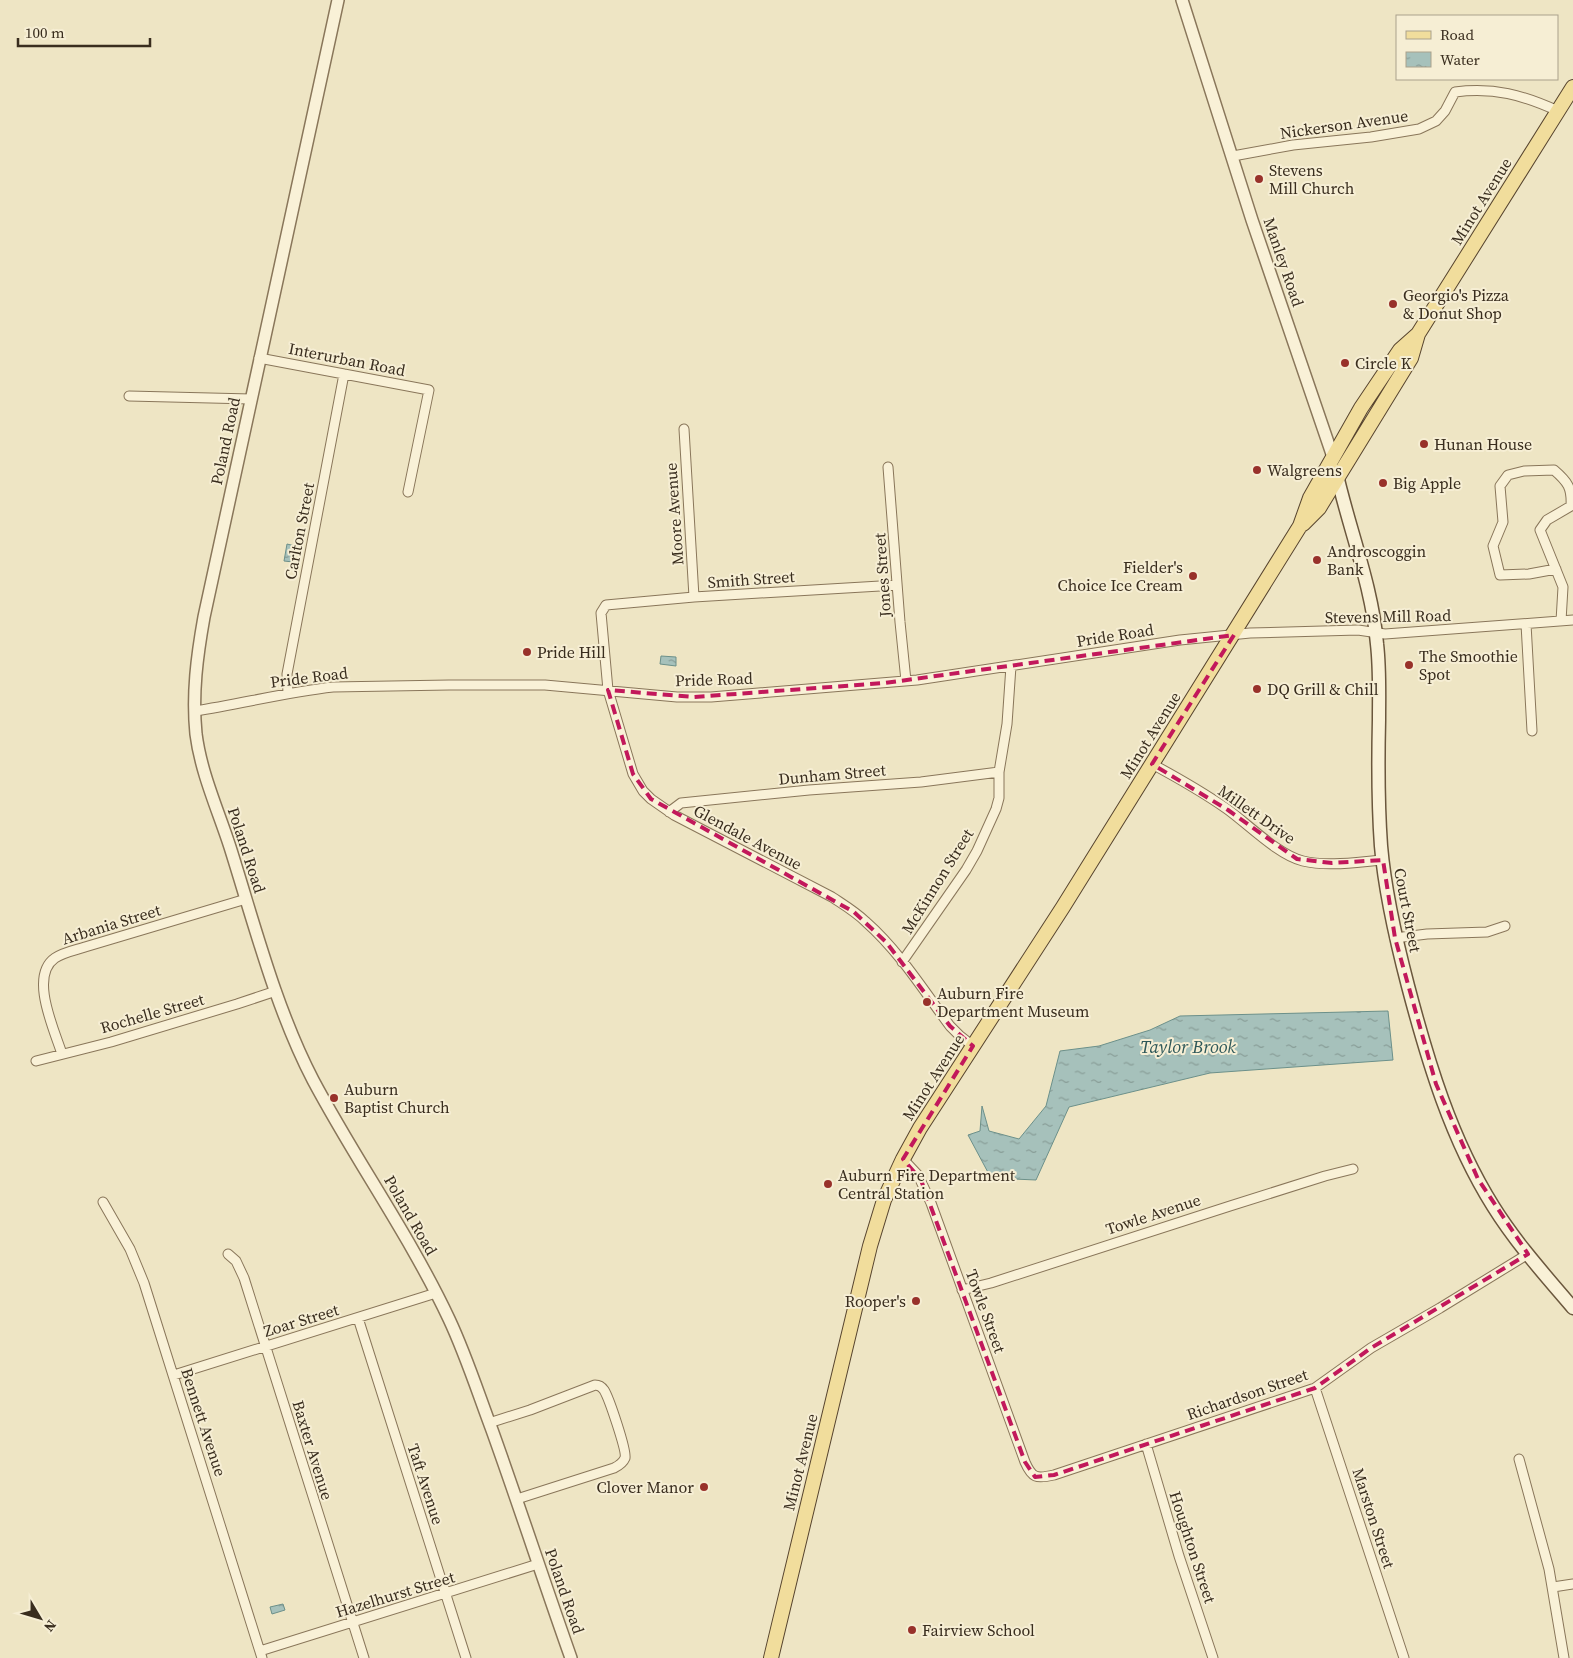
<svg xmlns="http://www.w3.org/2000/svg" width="1573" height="1658" font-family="'Source Serif 4',serif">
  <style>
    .water { fill: url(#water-ripples); stroke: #6c908a }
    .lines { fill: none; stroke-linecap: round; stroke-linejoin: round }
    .minor-casing { stroke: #89765a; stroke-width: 11 }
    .tertiary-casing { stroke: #89765a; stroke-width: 14 }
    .secondary-casing { stroke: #6b573d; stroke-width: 15 }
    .primary-casing { stroke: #57442e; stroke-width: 16 }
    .minor { stroke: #f9f1d7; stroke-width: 9 }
    .tertiary { stroke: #f9f1d7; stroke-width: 11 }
    .secondary { stroke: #f9f1d7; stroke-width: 12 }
    .primary { stroke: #f1dd9c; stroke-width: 14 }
    .marked { fill: none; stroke: #c2185b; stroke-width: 4; stroke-dasharray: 10 6; stroke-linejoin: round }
    .poi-dot { fill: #98312a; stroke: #f6eed4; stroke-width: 2 }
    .labels { text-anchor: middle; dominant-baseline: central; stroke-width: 4; stroke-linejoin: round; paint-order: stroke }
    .street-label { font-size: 16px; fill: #392d1e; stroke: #f6eed4 }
    .poi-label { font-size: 16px; fill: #392d1e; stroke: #f6eed4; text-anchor: start }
    .water-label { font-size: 18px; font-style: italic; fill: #2e5859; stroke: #f6eed4 }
  </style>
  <defs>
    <pattern id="water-ripples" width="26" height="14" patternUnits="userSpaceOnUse" patternTransform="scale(1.25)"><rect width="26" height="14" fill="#a6c1bb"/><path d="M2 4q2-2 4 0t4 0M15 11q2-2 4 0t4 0" fill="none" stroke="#889d97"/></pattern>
  </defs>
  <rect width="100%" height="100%" fill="#eee5c4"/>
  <!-- water -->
  <path class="water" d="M287 544 295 546 293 562 284 561Z
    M661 656 676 657V666L660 664Z
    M1388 1011 1393 1060 1210 1073 1069 1107 1036 1180 991 1178 968 1135 980 1131 982 1106 989 1131 1019 1139 1046 1106 1060 1051 1099 1046 1150 1030 1180 1016Z
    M283 1604 285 1610 272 1614 270 1607Z"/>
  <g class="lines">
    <defs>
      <path id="minor" d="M1233 156 1293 145 1371 137 1419 129 1436 121 1445 111 1455 92C1494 87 1523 95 1558 111
        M259 358 429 390 408 492
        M129 396 251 399
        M684 429 694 597
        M888 467 900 622 906 681
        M1556 569 1529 574 1500 575 1493 546 1503 522 1500 486 1508 475 1524 471 1554 470C1568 482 1572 488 1571 506L1547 520 1540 530 1563 587 1561 621
        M897 585 694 597 606 605 601 613 608 690 633 774 643 791 651 799 674 815 832 897C844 905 856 912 866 922 899 951 924 991 950 1026L959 1035 973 1046
        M1526 624 1532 731
        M288 693 287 674 344 374
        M195 711C241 704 287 692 333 687L449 685H545L677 697H711L917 680 1180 640 1250 633 1358 630 1385 634 1573 620
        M1152 764C1178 778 1204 793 1227 809 1248 824 1278 855 1303 861 1328 867 1357 862 1383 860
        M669 812 681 803 809 790 921 782 999 772
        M1395 938 1427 934 1487 932 1505 926
        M902 962 966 870 977 851 996 809 999 798V772L1007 724 1011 666
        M62 1054C54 1029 29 976 55 958 64 952 76 950 85 947L246 899
        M36 1061 111 1042 237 1004 276 991
        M903 1159 918 1175 931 1203 1025 1462C1032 1478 1036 1479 1054 1475L1315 1388 1371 1348 1440 1308 1528 1254
        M103 1202 130 1249 144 1283 262 1658
        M228 1254 236 1261 244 1278 364 1658
        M962 1290 991 1283 1230 1206 1325 1176 1353 1169
        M358 1318 466 1658
        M174 1375 436 1293
        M1315 1388 1404 1658
        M489 1423 530 1410 595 1385C599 1385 602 1387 604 1390 609 1398 627 1451 625 1458 623 1463 618 1466 614 1468L517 1499
        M1146 1444 1179 1556 1213 1658
        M1519 1459 1549 1569 1564 1658
        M1553 1587 1573 1584
        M260 1651 538 1564"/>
      <path id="tertiary" d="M338 0 204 617C197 656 192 694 196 734 201 773 218 810 230 847 254 923 276 1009 313 1080 356 1161 410 1236 449 1319 466 1355 478 1393 492 1430 519 1505 544 1582 571 1658
        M1182 0 1252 220 1333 457"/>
      <path id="secondary" d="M1336 471C1349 529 1372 585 1377 644 1380 670 1379 695 1379 720 1378 762 1378 804 1381 846 1385 893 1396 940 1408 986 1428 1062 1451 1139 1493 1206 1516 1243 1545 1275 1573 1308"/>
      <path id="primary" d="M1303 524 1319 508 1411 358 1418 334 1573 87
        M771 1658 870 1246 884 1200 903 1159 920 1128 1063 907 1300 526 1310 498 1361 408 1400 350 1418 334"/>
    </defs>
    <!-- minor casing -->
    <use href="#minor" class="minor-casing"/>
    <!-- tertiary casing -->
    <use href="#tertiary" class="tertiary-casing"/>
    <!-- secondary casing -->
    <use href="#secondary" class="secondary-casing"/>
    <!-- primary casing -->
    <use href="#primary" class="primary-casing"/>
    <!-- minor -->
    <use href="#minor" class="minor"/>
    <!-- tertiary -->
    <use href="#tertiary" class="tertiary"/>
    <!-- secondary -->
    <use href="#secondary" class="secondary"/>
    <!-- primary -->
    <use href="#primary" class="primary"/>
  </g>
  <!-- marked area -->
  <path class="marked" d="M1234 635 1152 764 1228 810 1297 859 1332 863 1383 860 1395 938 1436 1084 1478 1179 1528 1254 1371 1348 1315 1388 1054 1475 1035 1477 1025 1462 921 1180 903 1159 973 1046 950 1026 886 942 854 912 651 799 633 774 608 690 694 697 885 683Z"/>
  <!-- markers -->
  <g class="poi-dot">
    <circle cx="1259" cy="179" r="5"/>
    <circle cx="1393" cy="304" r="5"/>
    <circle cx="1345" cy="363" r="5"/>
    <circle cx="1424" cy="444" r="5"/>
    <circle cx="1257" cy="470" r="5"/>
    <circle cx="1383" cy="483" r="5"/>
    <circle cx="1317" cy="560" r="5"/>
    <circle cx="1193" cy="576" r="5"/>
    <circle cx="527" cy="652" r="5"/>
    <circle cx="1409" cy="665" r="5"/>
    <circle cx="1257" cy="689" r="5"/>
    <circle cx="927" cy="1002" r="5"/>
    <circle cx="334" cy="1098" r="5"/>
    <circle cx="828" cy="1184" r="5"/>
    <circle cx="916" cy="1301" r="5"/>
    <circle cx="704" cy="1487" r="5"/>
    <circle cx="912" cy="1630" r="5"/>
  </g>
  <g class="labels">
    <!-- street labels -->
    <g class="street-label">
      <text transform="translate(1344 124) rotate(-8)">Nickerson Avenue</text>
      <text transform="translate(1481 201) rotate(-58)">Minot Avenue</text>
      <text transform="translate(1284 262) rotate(71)">Manley Road</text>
      <text transform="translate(347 359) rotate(11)">Interurban Road</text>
      <text transform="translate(225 441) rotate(-78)">Poland Road</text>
      <text transform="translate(674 514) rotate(-94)">Moore Avenue</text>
      <text transform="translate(299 531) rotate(-79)">Carlton Street</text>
      <text transform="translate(882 575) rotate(-94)">Jones Street</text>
      <text transform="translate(751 579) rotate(-4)">Smith Street</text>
      <text transform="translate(1388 616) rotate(-1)">Stevens Mill Road</text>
      <text transform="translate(1115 635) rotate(-9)">Pride Road</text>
      <text transform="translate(309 677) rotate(-7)">Pride Road</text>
      <text transform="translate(714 679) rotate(-2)">Pride Road</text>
      <text transform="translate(1150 735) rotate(-58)">Minot Avenue</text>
      <text transform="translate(832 774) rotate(-5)">Dunham Street</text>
      <text transform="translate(1257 814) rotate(35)">Millett Drive</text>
      <text transform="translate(748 837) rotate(28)">Glendale Avenue</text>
      <text transform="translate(247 850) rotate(72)">Poland Road</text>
      <text transform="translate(937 881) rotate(-58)">McKinnon Street</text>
      <text transform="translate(1408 910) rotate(79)">Court Street</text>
      <text transform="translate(111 924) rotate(-17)">Arbania Street</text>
      <text transform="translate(152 1013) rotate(-16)">Rochelle Street</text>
      <text transform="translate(933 1077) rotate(-57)">Minot Avenue</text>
      <text transform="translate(1153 1214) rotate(-18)">Towle Avenue</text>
      <text transform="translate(411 1215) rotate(60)">Poland Road</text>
      <text transform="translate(986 1311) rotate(70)">Towle Street</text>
      <text transform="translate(301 1320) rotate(-17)">Zoar Street</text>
      <text transform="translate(1247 1394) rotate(-19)">Richardson Street</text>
      <text transform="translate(204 1422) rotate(72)">Bennett Avenue</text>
      <text transform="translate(313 1450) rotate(73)">Baxter Avenue</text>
      <text transform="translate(800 1462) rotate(-76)">Minot Avenue</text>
      <text transform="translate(426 1484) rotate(72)">Taft Avenue</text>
      <text transform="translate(1374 1518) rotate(72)">Marston Street</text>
      <text transform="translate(1193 1547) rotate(72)">Houghton Street</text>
      <text transform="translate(565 1591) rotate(71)">Poland Road</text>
      <text transform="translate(395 1594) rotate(-17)">Hazelhurst Street</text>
    </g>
    <!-- poi labels -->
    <g class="poi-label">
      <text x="1269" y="170">Stevens<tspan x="1269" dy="18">Mill Church</tspan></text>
      <text x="1403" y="295">Georgio's Pizza<tspan x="1403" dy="18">&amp; Donut Shop</tspan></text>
      <text x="1355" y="363">Circle K</text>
      <text x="1434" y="444">Hunan House</text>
      <text x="1267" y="470">Walgreens</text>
      <text x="1393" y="483">Big Apple</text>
      <text x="1327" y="551">Androscoggin<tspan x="1327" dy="18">Bank</tspan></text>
      <text x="1183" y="567" text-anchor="end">Fielder's<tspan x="1183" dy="18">Choice Ice Cream</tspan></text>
      <text x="537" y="652">Pride Hill</text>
      <text x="1419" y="656">The Smoothie<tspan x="1419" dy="18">Spot</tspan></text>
      <text x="1267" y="689">DQ Grill &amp; Chill</text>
      <text x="937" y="993">Auburn Fire<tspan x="937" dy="18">Department Museum</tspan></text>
      <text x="344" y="1089">Auburn<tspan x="344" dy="18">Baptist Church</tspan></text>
      <text x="838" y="1175">Auburn Fire Department<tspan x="838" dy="18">Central Station</tspan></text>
      <text x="906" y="1301" text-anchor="end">Rooper's</text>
      <text x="694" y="1487" text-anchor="end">Clover Manor</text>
      <text x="922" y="1630">Fairview School</text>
    </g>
    <!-- water labels -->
    <g class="water-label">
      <text x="1188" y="1046">Taylor Brook</text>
    </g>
  </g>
  <!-- legend -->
  <rect x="1396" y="15" width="162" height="65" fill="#f6eed4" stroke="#aaa18b"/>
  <rect x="1406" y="31" width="25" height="8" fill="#f1dd9c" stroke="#aaa18b"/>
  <text x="1440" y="40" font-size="15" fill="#392d1e">Road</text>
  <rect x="1406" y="52" width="25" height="15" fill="url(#water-ripples)" stroke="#aaa18b"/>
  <text x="1440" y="65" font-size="15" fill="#392d1e">Water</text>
  <!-- north arrow -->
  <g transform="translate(40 1618) rotate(128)" stroke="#f6eed4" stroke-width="4" paint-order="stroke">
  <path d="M0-4L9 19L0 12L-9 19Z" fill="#392d1e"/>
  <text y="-8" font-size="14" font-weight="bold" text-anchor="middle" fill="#392d1e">N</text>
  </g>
  <!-- scale -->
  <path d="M18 38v8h132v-8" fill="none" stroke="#392d1e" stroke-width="2.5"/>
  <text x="25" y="38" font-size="15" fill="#392d1e" stroke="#f6eed4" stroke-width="4" paint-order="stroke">100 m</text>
</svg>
